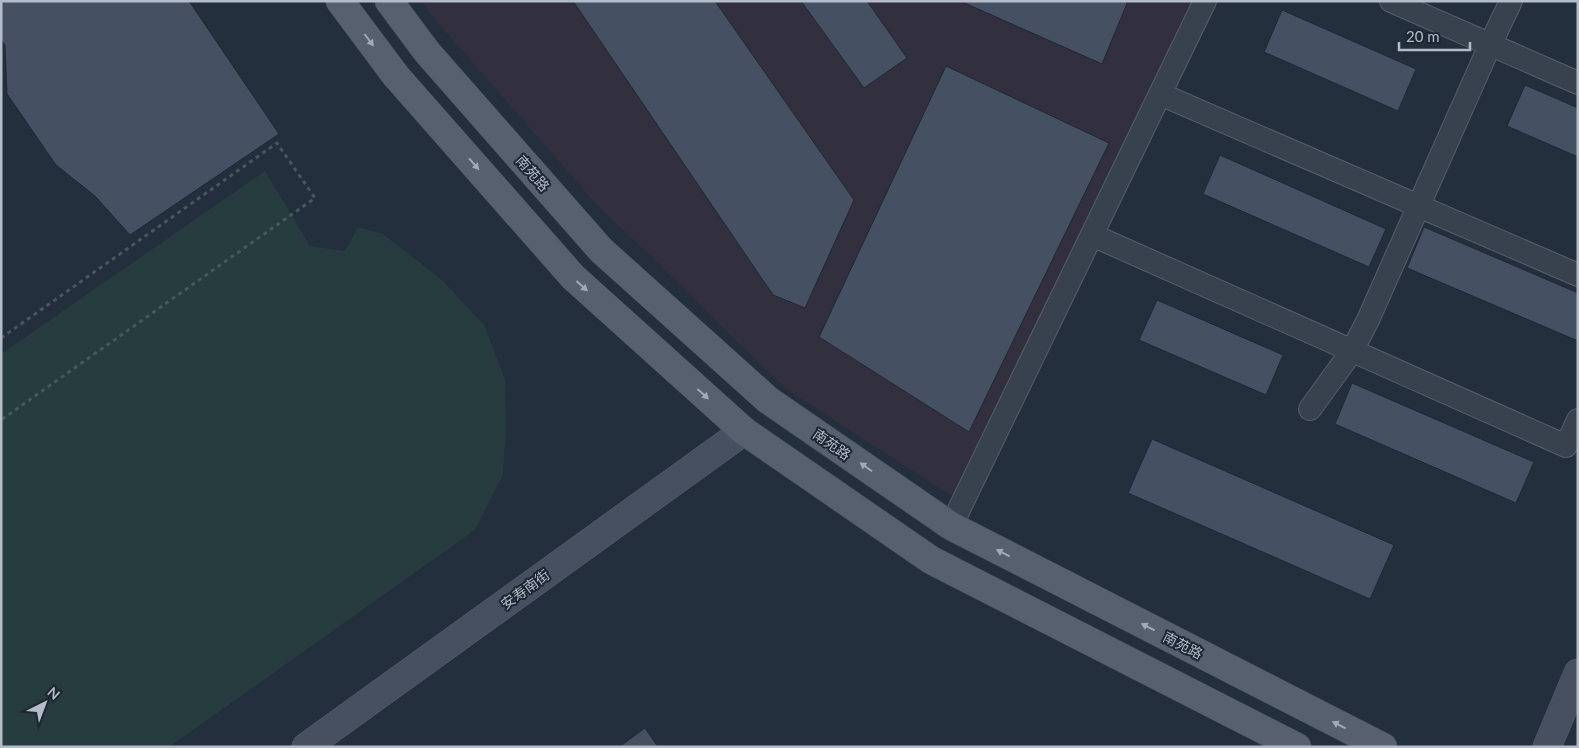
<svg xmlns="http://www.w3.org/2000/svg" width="1579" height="748" font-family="Lato,'Noto Sans SC',sans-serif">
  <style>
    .medical { fill: #32303f }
    .green { fill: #263c3f }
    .building { fill: #455162; stroke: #1f2835 }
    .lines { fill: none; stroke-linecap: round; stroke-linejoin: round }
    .street-casing { stroke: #565f6c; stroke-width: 24 }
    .secondary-casing { stroke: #565f6c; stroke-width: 29 }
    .primary-casing { stroke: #414a57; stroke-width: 29 }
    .path { stroke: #44595c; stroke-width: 3; stroke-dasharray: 4 4; stroke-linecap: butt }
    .street { stroke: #38414e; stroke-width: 22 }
    .secondary { stroke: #465061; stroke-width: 28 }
    .primary { stroke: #56606e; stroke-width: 28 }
    .oneway { fill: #a1aab7 }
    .labels { text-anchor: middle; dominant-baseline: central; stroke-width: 4; stroke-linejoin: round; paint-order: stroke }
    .street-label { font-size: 14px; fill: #b4bcc9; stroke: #1d2633 }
  </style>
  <rect width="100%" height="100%" fill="#242f3e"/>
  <!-- medical -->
  <path class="medical" d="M422 1H1195L953 497 786 389 592 199 432 16Z"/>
  <!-- green -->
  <path class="green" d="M265 171 310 246 345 251 358 227 383 234 443 281 484 325 505 380 506 427 503 474 475 530 169 747H1V354Z"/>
  <!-- building -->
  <path class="building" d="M1 1H189L279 134 130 235 95 196 56 165 7 94 5 45 1 40Z
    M573 1H715L854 200 805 308 773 295Z
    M801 1H867L907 58 864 88Z
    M960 1H1128L1102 64Z
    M1282 10 1416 69 1398 111 1264 52Z
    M946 66 1109 143 969 432 819 337Z
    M1525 85 1578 108V157L1507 126Z
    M1220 155 1386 229 1369 267 1203 194Z
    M1424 227 1578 293V341L1407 268Z
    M1157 300 1283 355 1266 395 1139 340Z
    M1352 383 1534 462 1516 503 1335 424Z
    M1152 439 1394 545 1370 599 1128 493Z
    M645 728 658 747H619Z"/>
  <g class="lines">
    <defs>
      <path id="street" d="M1391 1 1578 83
        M1160 94 1578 275
        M1092 235 1566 446 1578 420
        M1310 409 1352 351 1368 320 1490 45 1511 1
        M951 526 1205 1"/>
      <path id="secondary" d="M306 747 744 431
        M1547 747 1578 673"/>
      <path id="primary" d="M340 1 396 76 573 277 744 431 931 560 1297 747
        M389 1 427 52 601 250 768 400 951 526 1383 747"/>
    </defs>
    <!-- street casing -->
    <use href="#street" class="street-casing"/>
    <!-- secondary casing -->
    <use href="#secondary" class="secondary-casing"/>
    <!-- primary casing -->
    <use href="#primary" class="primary-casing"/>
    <!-- path -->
    <path class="path" d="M1 338 277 143 315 198 1 420"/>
    <!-- street -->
    <use href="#street" class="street"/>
    <!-- secondary -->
    <use href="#secondary" class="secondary"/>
    <!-- primary -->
    <use href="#primary" class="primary"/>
  </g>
  <!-- one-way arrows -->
  <defs><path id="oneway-solid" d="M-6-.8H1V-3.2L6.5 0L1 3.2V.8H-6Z" transform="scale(1.25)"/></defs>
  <g class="oneway">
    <use href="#oneway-solid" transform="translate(369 40) rotate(53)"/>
    <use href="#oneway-solid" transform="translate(474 164) rotate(49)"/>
    <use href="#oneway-solid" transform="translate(582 286) rotate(42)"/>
    <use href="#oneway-solid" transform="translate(703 394) rotate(42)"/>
    <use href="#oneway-solid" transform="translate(866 467) rotate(-145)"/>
    <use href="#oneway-solid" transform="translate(1003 553) rotate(-153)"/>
    <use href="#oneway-solid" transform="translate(1148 627) rotate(-153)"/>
    <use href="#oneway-solid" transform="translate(1339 725) rotate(-153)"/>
  </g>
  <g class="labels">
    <!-- street labels -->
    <g class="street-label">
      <text transform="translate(533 173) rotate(49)">南苑路</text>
      <text transform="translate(832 444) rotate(35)">南苑路</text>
      <text transform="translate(525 589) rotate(-36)">安寿南街</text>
      <text transform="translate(1183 645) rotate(27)">南苑路</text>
    </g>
  </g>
  <!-- border -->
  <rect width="1579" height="748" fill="none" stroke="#b4bcc9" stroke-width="5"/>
  <!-- north arrow -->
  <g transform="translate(45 703) rotate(42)" stroke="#1d2633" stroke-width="4" paint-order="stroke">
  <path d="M0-4L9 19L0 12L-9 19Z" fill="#b4bcc9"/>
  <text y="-8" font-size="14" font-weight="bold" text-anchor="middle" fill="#b4bcc9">N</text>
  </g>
  <!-- scale -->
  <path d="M1399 42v8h71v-8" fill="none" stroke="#b4bcc9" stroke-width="2.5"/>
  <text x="1406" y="42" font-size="15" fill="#b4bcc9" stroke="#1d2633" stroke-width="4" paint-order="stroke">20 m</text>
</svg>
